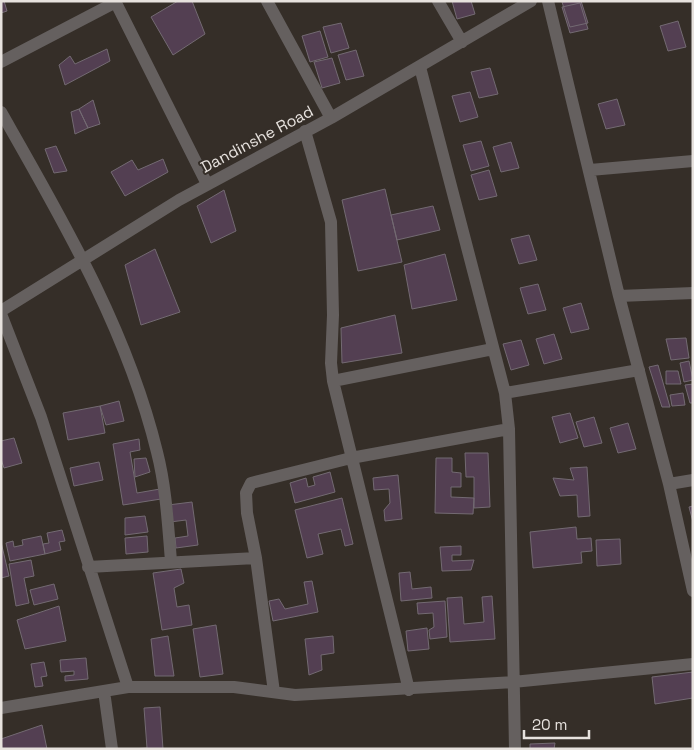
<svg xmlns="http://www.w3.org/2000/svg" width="694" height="750" font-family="'Space Grotesk',sans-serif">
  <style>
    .building { fill: #533f52; stroke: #736a72 }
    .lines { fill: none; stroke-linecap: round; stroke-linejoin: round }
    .minor { stroke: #65605f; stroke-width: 12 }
    .labels { text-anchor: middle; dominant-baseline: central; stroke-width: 4; stroke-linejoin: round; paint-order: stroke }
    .street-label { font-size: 16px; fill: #e7e2de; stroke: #352e28 }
  </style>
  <rect width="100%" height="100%" fill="#352e28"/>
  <!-- building -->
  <path class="building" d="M1 1H4L7 11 1 13Z
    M178 1H192L205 34 173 55 151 17Z
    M452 1H471L475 14 457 19Z
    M581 1 588 23 570 27 562 2Z
    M580 3 588 29 570 33 562 7Z
    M678 21 686 47 668 51 660 26Z
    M341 23 349 48 331 53 323 27Z
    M320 31 328 57 310 62 302 36Z
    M107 49 110 61 65 85 59 65 70 56 75 64Z
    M356 50 364 76 346 80 338 55Z
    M332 58 340 83 322 88 314 62Z
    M490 68 498 94 479 98 471 72Z
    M470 92 478 117 460 122 452 96Z
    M617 99 625 125 606 129 598 104Z
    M93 100 100 124 88 128 79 109Z
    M79 109 88 128 75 134 71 112Z
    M481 141 489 166 471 171 463 145Z
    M511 142 519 168 501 172 493 147Z
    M56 146 67 171 54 173 45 149Z
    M163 159 168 172 125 196 111 172 132 160 138 170Z
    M489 170 497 196 479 200 471 175Z
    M385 189 402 262 358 271 342 200Z
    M224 190 236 231 211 243 197 206Z
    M433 206 440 230 397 240 391 215Z
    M529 235 537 260 519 264 511 239Z
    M155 249 180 312 141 325 125 265Z
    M445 254 457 300 412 309 404 265Z
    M538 284 546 310 528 314 520 288Z
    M581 303 589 329 571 333 563 308Z
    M395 315 402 353 342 363 341 328Z
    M554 334 562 359 544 364 536 339Z
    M686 338 689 358 671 360 666 339Z
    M521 340 529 365 511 370 503 344Z
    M689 361 693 380 684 382 680 363Z
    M658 365 670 407H662L649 367Z
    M666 371H678L681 384H666Z
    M693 384V403H690L685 385Z
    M683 393 685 405 672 406 670 395Z
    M119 401 124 421 106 425 100 406Z
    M100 406 105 433 68 440 63 413Z
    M570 413 578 438 560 443 552 417Z
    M594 417 602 443 584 447 576 422Z
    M628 423 636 449 618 453 610 428Z
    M14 438 22 463 4 468 1 459V441Z
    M139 439 140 450 130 452 137 493 160 489 161 499 123 505 113 444Z
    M465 453H488L490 507 474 508V477H466Z
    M146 458 150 472 135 477 134 459Z
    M436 458H452V472L461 473V487H451V497L474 498 473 514 435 513Z
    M99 462 103 480 74 486 70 468Z
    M587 467 590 516 578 517 577 495 560 496 553 478 574 480 570 468Z
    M330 472 335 492 295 503 290 483 306 478 308 487 315 485 313 477Z
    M398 475 402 519 385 521 384 510 390 503 389 489 374 490 373 478Z
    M342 498 353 544 345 546 341 529 318 534 323 554 307 558 295 510Z
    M192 502 198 545 176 548 175 538 188 536 186 520 170 522 168 505Z
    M693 506V522L689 507Z
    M145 516 148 532 125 535V518Z
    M576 527 577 539 591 538 592 551 581 552 582 563 533 568 530 532Z
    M62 530 65 541 59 542 61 550 45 554 43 544 49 543 47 533Z
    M41 536 45 554 10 561 6 543 13 541 14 547 23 545 22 540Z
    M147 536 148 552 126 554 125 538Z
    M620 539 621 564 597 566 596 540Z
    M1 542 9 576 1 578Z
    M461 546V555H452V561L474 560 471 570 442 571 440 547Z
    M31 560 34 576 24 578 29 603 16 606 9 564Z
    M181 569 184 583 174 588 177 607 189 605 192 625 162 630 153 573Z
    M410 572 412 589 431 587 432 598 401 601 399 573Z
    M312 581 318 612 273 621 269 601 279 599 285 609 308 604 304 582Z
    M54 584 58 599 34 605 30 590Z
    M492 596 495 639 450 642 447 598 462 597 464 624 484 622 482 597Z
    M445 601 447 637 430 639 429 630 434 627 433 613 418 614 417 603Z
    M59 606 66 641 25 649 17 620Z
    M216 625 223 674 200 677 193 629Z
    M427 628 429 649 408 651 406 631Z
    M168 636 174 676H155L151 639Z
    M333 636 334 653 321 655 322 670 309 675 305 639Z
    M86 658 88 679 65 681V676L74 675V671L61 672 60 660Z
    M44 662 47 676 41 677 43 686 35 687 31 664Z
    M693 672V698L655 704 652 677Z
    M160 707 163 749H131L147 748 144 708Z
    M42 725 47 749H2L1 739Z
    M555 743 554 749H530V744Z"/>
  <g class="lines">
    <!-- minor -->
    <path class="minor" d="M115 1 207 184
      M267 1 331 118
      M438 1 462 42
      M548 1 619 296 669 484 693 591
      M1 62 116 2
      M420 67 505 393 509 429 515 749
      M1 112C63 221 127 329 157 452 166 487 168 525 171 561
      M305 131 331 222 333 315 331 363 333 381 409 690
      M590 170 693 161
      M619 296 693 293
      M1 311 179 200 331 118 531 1
      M1 314 41 417 128 687
      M333 381 493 349
      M505 393 639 370
      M669 484 693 480
      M88 567 256 558
      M104 691 112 749
      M274 692 256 558 247 513 246 493 251 483 351 458 509 429
      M1 708 128 687H234L295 695 513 682 693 664"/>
  </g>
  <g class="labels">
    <!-- street labels -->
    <g class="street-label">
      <text transform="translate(257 139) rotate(-28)">Dandinshe Road</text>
    </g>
  </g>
  <!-- border -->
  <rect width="694" height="750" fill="none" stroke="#e7e2de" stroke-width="5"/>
  <!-- scale -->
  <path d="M524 730v8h65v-8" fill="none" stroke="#e7e2de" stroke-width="2.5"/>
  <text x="532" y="730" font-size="15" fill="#e7e2de" stroke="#352e28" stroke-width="4" paint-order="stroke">20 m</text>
</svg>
